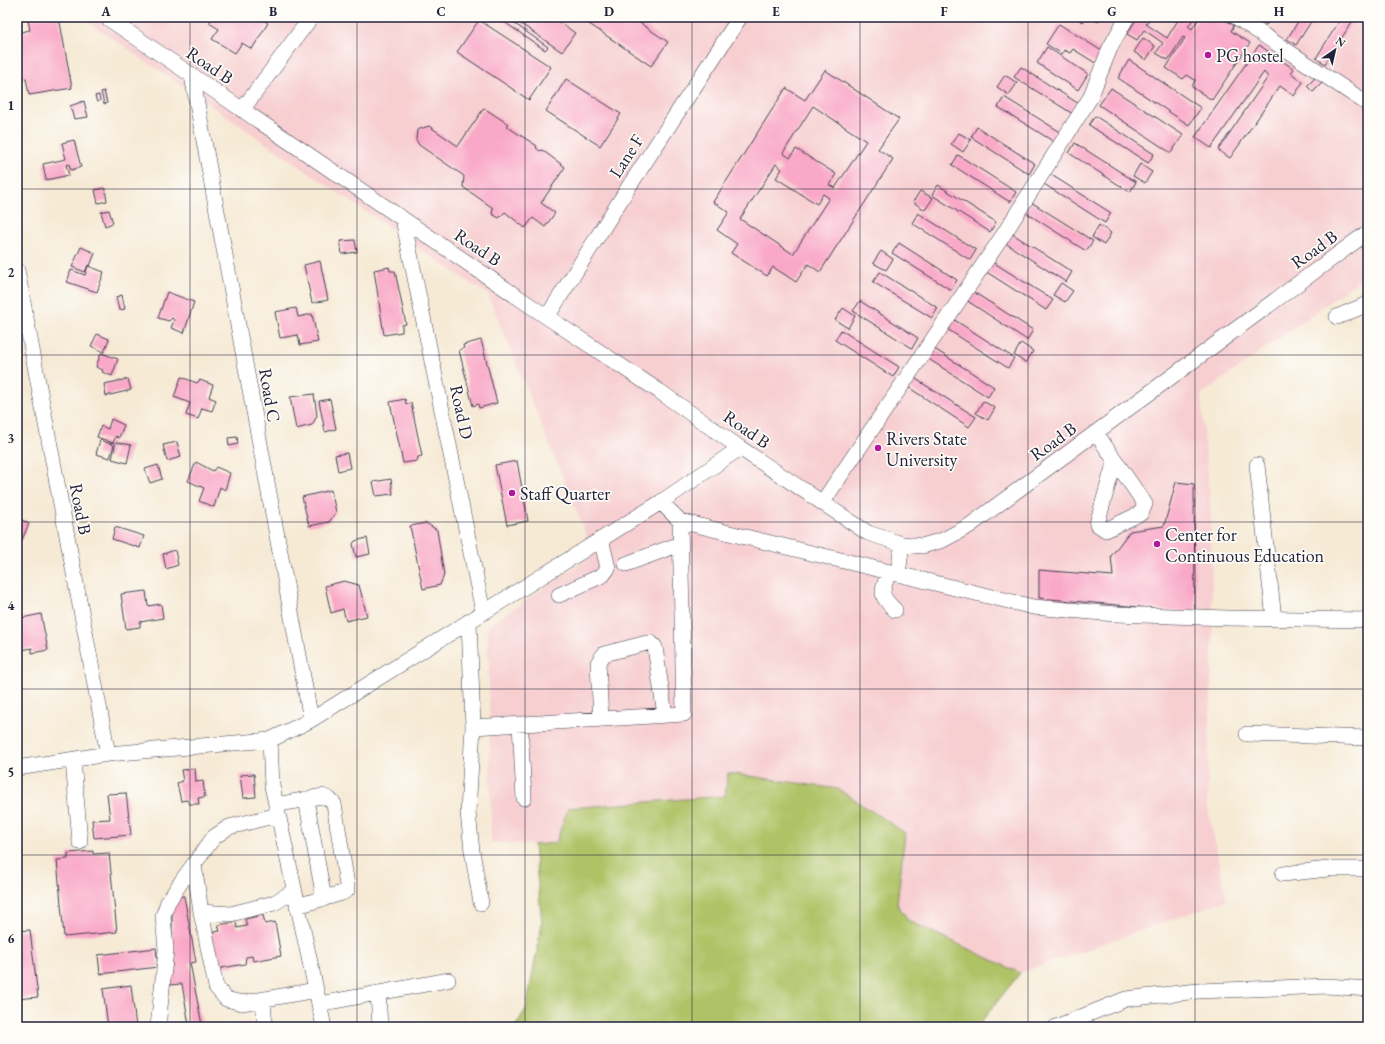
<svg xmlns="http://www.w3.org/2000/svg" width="1385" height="1044" font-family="'EB Garamond',serif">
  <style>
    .built { fill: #f7cfd1 }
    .green { fill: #afc265; stroke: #687250 }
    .building { fill: #f9a9c7; fill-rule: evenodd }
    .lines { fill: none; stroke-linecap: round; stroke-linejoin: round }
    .minor-casing { stroke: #424052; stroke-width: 16 }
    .minor { stroke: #fff; stroke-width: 15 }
    .grid { fill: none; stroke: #22223b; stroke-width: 1; stroke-opacity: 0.55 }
    .poi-dot { fill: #b5179e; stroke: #fdfcf7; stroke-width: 1.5 }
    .labels { text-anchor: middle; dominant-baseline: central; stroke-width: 3.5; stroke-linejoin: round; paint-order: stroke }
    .poi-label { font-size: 18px; fill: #22223b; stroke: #fdfcf7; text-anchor: start }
    .street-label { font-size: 18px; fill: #22223b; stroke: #fdfcf7 }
    .neatline { fill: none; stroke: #22223b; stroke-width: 1.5 }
    .grid-label { font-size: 13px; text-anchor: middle; font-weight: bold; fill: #22223b }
  </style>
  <rect width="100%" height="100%" fill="#fdfcf7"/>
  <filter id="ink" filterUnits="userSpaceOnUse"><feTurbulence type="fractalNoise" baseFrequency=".025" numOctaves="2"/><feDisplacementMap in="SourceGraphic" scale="8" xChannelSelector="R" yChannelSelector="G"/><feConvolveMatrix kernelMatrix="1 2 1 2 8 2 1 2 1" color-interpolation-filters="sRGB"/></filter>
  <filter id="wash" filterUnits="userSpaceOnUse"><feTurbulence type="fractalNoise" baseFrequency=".012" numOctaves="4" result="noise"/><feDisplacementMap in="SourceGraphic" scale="16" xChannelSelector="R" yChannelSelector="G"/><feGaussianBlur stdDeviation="0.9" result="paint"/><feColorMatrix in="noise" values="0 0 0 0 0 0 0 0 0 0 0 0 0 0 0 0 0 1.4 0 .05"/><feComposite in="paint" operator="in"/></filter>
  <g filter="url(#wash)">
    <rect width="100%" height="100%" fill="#f6ead5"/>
    <!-- built -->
    <path class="built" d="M81 17H1368V274L1201 395 1210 502 1213 630 1207 805 1227 900 1020 973 909 921 897 904 905 833 728 773 725 796 568 808 556 843 534 845 491 842 488 626 594 554 488 295Z"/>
    <!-- green -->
    <path class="green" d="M728 773 838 789 905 833 897 904 909 921 1020 973 977 1027H515L526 1009 542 923 534 845 556 843 568 808 725 796Z"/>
    <g id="blocks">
      <!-- building -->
      <path class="building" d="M45 17H59L72 88 29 95 26 78 17 80V33L30 30 28 20Z
        M213 17H261L260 18 268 23 252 49 242 43 235 53 212 39 219 29 209 23Z
        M497 17H505L548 47 545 50Z
        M511 17H552L575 33 562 52Z
        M579 17H631L668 42 651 66Z
        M1075 17H1087L1083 22Z
        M1091 17H1101L1098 22Z
        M1138 17H1151L1146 24 1167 38 1180 17H1195L1188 26 1192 29 1200 17H1220L1234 25 1231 31 1250 43 1212 100 1192 87 1195 80 1187 75 1183 79 1166 68 1185 38 1183 37 1168 60 1156 53 1163 43 1144 30 1137 40 1127 34Z
        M1258 17H1272L1266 25 1257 19Z
        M1301 17H1314L1296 45 1287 39Z
        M1342 17H1355L1325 64 1316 58Z
        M479 20 551 67 529 100 457 52Z
        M1059 24 1105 53 1097 64 1073 49 1070 53 1064 50 1062 54 1046 44Z
        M1143 38 1155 46 1146 60 1134 52Z
        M1259 45 1294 69 1291 73 1303 82 1294 96 1280 86 1230 158 1218 150 1268 77 1264 72 1211 148 1195 137Z
        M1047 47 1088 74 1078 90 1037 63Z
        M1129 60 1201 108 1189 125 1118 78Z
        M1021 67 1079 104 1073 114 1014 77Z
        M825 70 899 119 878 149 893 159 820 272 808 264 796 282 773 267 767 276 731 253 737 244 717 230 729 212 713 202 786 88 805 100ZM813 106 866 141 835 188 829 185 836 174 796 149 790 158 783 153ZM776 164 782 169 776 178 817 204 823 194 829 198 793 254 740 219Z
        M1005 75 1017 83 1009 95 997 87Z
        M1317 76 1323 82 1313 92 1307 86Z
        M566 79 621 114 600 146 546 111Z
        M1111 88 1183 135 1171 153 1099 105Z
        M104 91 107 103 104 104 101 92Z
        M99 95 100 101 97 102 95 96Z
        M1004 97 1062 133 1056 143 998 107Z
        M84 101 88 117 74 119 70 106Z
        M484 108 508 124 506 126 537 146 536 148 540 151 542 150 565 167 541 203 555 213 545 227 533 218 525 228 505 212 499 218 492 214 493 208 463 187 464 176 419 145 416 140 417 130 429 126 458 146Z
        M1095 116 1154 154 1148 163 1089 125Z
        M977 127 1035 164 1029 174 971 137Z
        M959 133 971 140 963 152 951 144Z
        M74 140 81 167 71 170 69 164 66 165 69 175 46 180 43 164 66 159 62 143Z
        M1075 143 1136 182 1130 192 1069 153Z
        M958 155 1016 192 1010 202 952 165Z
        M1140 164 1152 172 1145 183 1133 176Z
        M1050 174 1111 213 1105 223 1044 184Z
        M938 185 996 222 990 232 932 195Z
        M105 188 107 201 98 203 95 190Z
        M920 191 933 198 925 210 913 202Z
        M1031 202 1093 241 1086 251 1025 212Z
        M109 210 113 223 105 226 101 212Z
        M918 213 976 250 970 260 912 223Z
        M1099 225 1111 233 1104 245 1092 237Z
        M1011 233 1072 272 1066 282 1005 243Z
        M355 240 357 252 342 254 340 241Z
        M899 243 957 280 951 290 892 253Z
        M81 247 95 253 90 266 88 265 85 272 72 267Z
        M881 251 893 259 886 270 873 263Z
        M320 261 328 300 312 303 304 265Z
        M991 261 1053 300 1046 310 985 271Z
        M88 266 104 272 97 292 67 282 71 270 85 275Z
        M389 267 390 271H395L406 324 402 325V332L384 335 374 270Z
        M880 272 938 308 932 318 873 282Z
        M1061 283 1073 291 1065 302 1053 295Z
        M972 291 1033 330 1027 340 966 300Z
        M167 292 194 302 184 333 171 328 174 320 172 318 169 321 158 318Z
        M122 295 125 309 119 310 116 297Z
        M860 301 918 338 912 348 853 311Z
        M296 308 298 317 312 314 318 342 300 345 298 335 280 338 275 312Z
        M843 308 855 316 848 328 835 320Z
        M953 319 1014 358 1008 368 947 329Z
        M841 330 899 367 893 377 835 340Z
        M97 334 109 339 104 352 91 346Z
        M481 340 497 403 479 408 478 404 473 406 459 350 464 348 463 345Z
        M1021 343 1033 351 1026 363 1014 355Z
        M933 348 994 387 988 397 927 358Z
        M101 353 118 359 112 376 102 372 103 370 96 367Z
        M181 377 197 383 200 380 213 385 209 397 216 400 212 411 202 408 198 419 186 415 190 403 174 397Z
        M914 378 976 417 969 427 908 387Z
        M128 379 131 390 106 396 104 384Z
        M314 394 317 416 312 425 296 429 290 397Z
        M330 399 336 429 325 432 319 401Z
        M405 399 406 404 411 403 422 456 418 457 417 461 403 463 390 402Z
        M983 401 995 408 988 420 976 413Z
        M111 419 124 425 119 438 116 436 113 443 97 437 101 426 108 429Z
        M237 437 238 444 229 446 228 438Z
        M100 440 114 445 110 458 96 454Z
        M116 442 131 445 127 463 112 459Z
        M177 442 181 457 167 461 163 445Z
        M347 453 350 468 338 471 335 455Z
        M517 461 528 521 507 525 495 465Z
        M196 462 213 471 216 467 230 473 225 490 220 487 214 507 199 501 204 488 188 481Z
        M158 465 162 479 150 483 145 469Z
        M391 479 393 494 376 496 373 482Z
        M1176 482 1194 484 1195 612 1039 598V570L1113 576 1111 556 1130 531 1164 526Z
        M331 490 336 512 329 522 309 526 302 497Z
        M17 518 29 523 22 540 18 538 17 541Z
        M426 523 437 530 444 575 440 585 423 589 410 526Z
        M115 527 144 536 140 548 112 539Z
        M367 538 370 554 356 557 353 544 355 541Z
        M175 550 178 565 166 569 163 554Z
        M344 581 359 585 367 616 346 621 343 609 331 613 325 586Z
        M146 591 148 606 161 604 163 618 140 622V627L126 629 121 594Z
        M41 614 48 650 32 653V648L17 651V638L21 637 17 619Z
        M195 769 196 782 203 781 205 797 198 798 199 804H189L187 800 181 801 177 783 183 781 181 770Z
        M254 774 256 797 243 798 240 775Z
        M126 793 131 835 94 838 92 820 110 819 107 794Z
        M93 851V854L109 853 117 932 64 937 57 860 68 859V853Z
        M184 896 196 962 190 963 202 1025H189L182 984 169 985 172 965V901L176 897Z
        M263 915 265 924 275 922 281 956 253 961 252 956 246 957 245 964 216 969 209 933 220 931 218 925 236 922 237 928 247 926 245 919Z
        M30 930 38 997 17 999V931Z
        M156 948 158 967 100 974 98 955Z
        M131 985 136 1027H108L103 989Z
        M250 1023V1027H231V1026Z"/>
    </g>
  </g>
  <g filter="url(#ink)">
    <use href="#blocks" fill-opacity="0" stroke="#424052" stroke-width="1"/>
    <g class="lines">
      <defs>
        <path id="minor" d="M106 17 547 317 659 391 740 448 868 533 902 544 922 546 943 540 969 526 1368 232
          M1236 17 1368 104
          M192 76 311 720
          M242 110 309 20
          M403 219 483 612
          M17 270 108 754
          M547 317 630 185 740 17
          M1337 317 1368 304
          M1096 433 1145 504 1141 513 1106 530 1097 524 1115 460
          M1257 465 1274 619
          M661 502 680 521 1033 607 1115 614 1227 618 1368 620
          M822 503 1002 237 1090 98 1110 48 1127 17
          M626 564 680 544
          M889 572C882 592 878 594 895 610
          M898 574 902 544
          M559 595 603 575 608 568 601 539
          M469 621 473 727 468 812 472 851 481 903
          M601 719 598 663 604 654 647 643H651L655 647 665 715
          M520 724 524 798
          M473 727 684 714 680 521
          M1247 734 1368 738
          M270 740 272 786 324 1027
          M73 760 80 842
          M17 768 108 754 270 740 311 720 661 502 740 448
          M306 799 324 899
          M276 805 322 796 329 799 334 804 347 885V890L342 893 297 906
          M194 865 201 912 216 987 226 999 242 1003 316 990
          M1283 874 1328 869H1368
          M201 912 231 914 274 903 294 891
          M378 993 380 1027
          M263 999 265 1027
          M319 1004 448 980
          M158 1027 166 950 163 916 168 902 183 879 214 837 229 827 278 815
          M1056 1027 1126 999 1198 991 1327 986 1368 989"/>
      </defs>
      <!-- minor casing -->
      <use href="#minor" class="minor-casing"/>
      <!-- minor -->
      <use href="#minor" class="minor"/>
    </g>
  </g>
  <!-- grid -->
  <path class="grid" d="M190 17V1027M357 17V1027M525 17V1027M692 17V1027M860 17V1027M1028 17V1027M1195 17V1027M17 189H1368M17 355H1368M17 522H1368M17 689H1368M17 855H1368"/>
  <!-- markers -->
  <g class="poi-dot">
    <circle cx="1208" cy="55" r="4"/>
    <circle cx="878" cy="448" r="4"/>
    <circle cx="512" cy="493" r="4"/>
    <circle cx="1157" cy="544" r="4"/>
  </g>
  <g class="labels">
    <!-- poi labels -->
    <g class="poi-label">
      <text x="1216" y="55">PG hostel</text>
      <text x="886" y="438">Rivers State<tspan x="886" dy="21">University</tspan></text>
      <text x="520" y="493">Staff Quarter</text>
      <text x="1165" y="534">Center for<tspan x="1165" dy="21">Continuous Education</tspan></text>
    </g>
    <!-- street labels -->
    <g class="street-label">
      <text transform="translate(210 65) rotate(34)">Road B</text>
      <text transform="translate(626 156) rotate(-57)">Lane F</text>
      <text transform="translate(478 247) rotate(34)">Road B</text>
      <text transform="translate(1314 249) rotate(-36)">Road B</text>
      <text transform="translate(270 395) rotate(80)">Road C</text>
      <text transform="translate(462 412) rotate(78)">Road D</text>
      <text transform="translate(747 429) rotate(35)">Road B</text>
      <text transform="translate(1053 441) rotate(-36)">Road B</text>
      <text transform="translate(81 509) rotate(79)">Road B</text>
    </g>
  </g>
  <!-- margin -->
  <rect width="1385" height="1044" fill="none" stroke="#fdfcf7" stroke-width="44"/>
  <!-- north arrow -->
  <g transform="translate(1335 50) rotate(34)" stroke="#fdfcf7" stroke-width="3" paint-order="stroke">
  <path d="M0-3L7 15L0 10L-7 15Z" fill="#22223b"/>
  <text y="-6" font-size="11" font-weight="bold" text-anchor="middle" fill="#22223b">N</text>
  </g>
  <rect x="22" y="22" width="1341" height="1000" class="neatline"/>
  <g class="grid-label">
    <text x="106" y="16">A</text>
    <text x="273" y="16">B</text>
    <text x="441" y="16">C</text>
    <text x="609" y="16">D</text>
    <text x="776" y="16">E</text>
    <text x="944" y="16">F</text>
    <text x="1112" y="16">G</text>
    <text x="1279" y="16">H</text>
    <text x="11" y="110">1</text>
    <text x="11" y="277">2</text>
    <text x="11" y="443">3</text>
    <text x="11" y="610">4</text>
    <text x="11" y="777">5</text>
    <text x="11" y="943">6</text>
  </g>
</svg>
